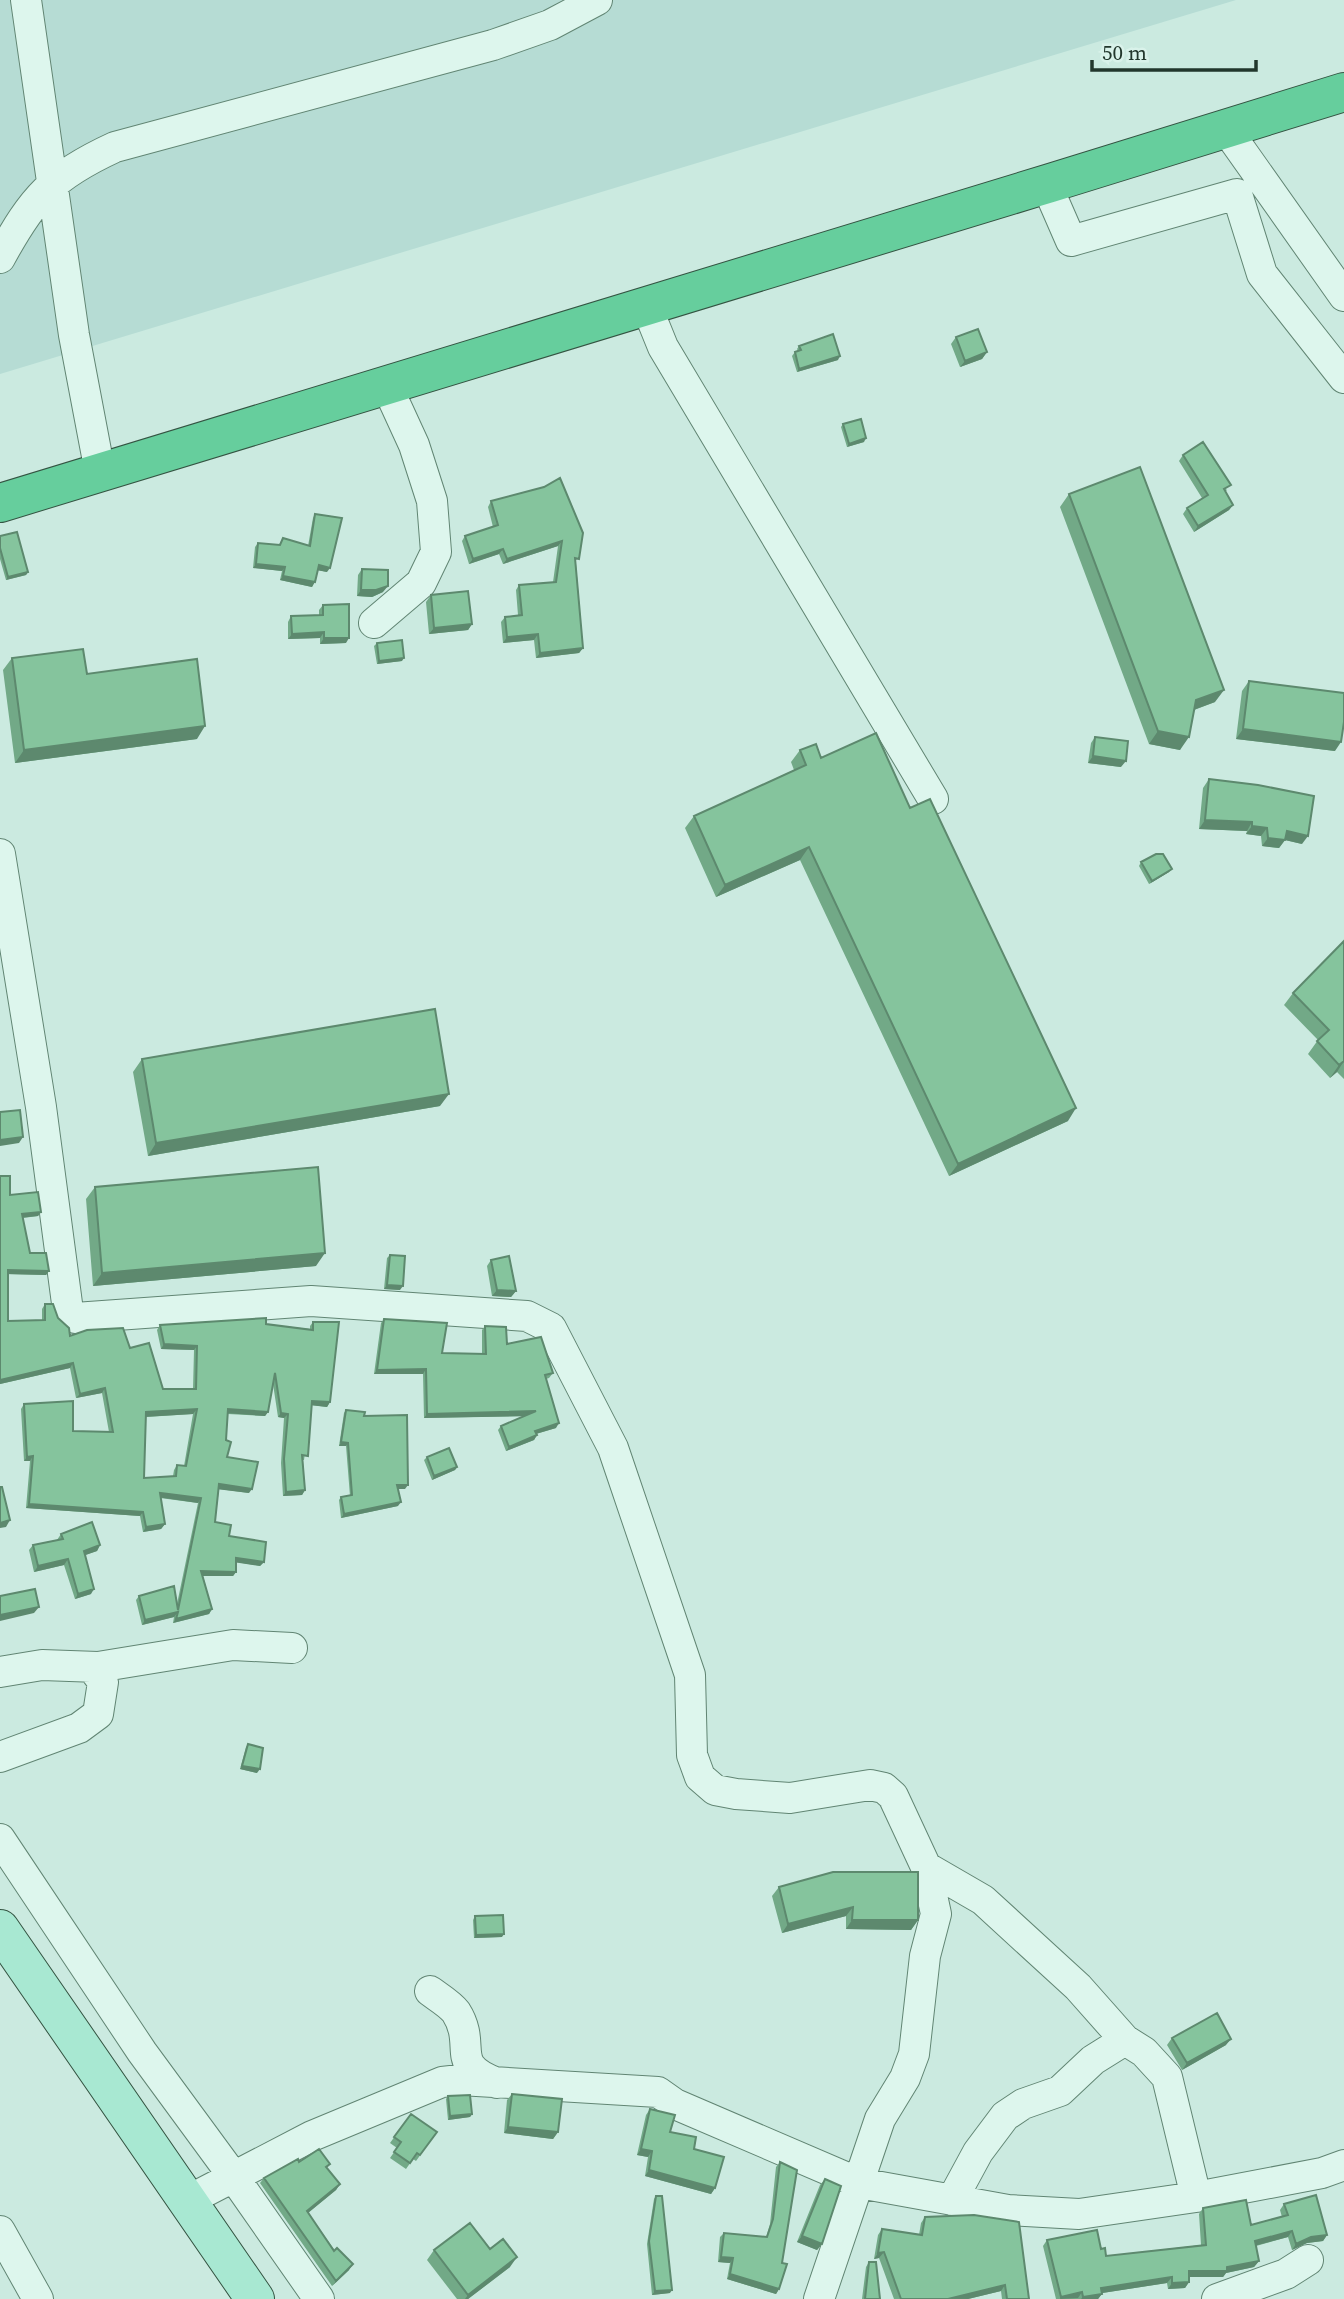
<svg xmlns="http://www.w3.org/2000/svg" width="1344" height="2299" font-family="'Source Serif 4',serif">
  <style>
    .farmland { fill: #b6dcd4 }
    .lines { fill: none; stroke-linecap: round; stroke-linejoin: round }
    .minor-casing { stroke: #618573; stroke-width: 32 }
    .major-casing { stroke: #345442; stroke-width: 40 }
    .highway-casing { stroke: #345442; stroke-width: 40 }
    .minor { stroke: #ddf6ed; stroke-width: 30 }
    .major { stroke: #a8e8d2; stroke-width: 38 }
    .highway { stroke: #66ce9d; stroke-width: 38 }
    .wall { fill: #72a987; fill-rule: evenodd }
    .shaded-wall { fill: #5d896e }
    .building { fill: #85c49d; stroke: #5d896e; stroke-width: 2; fill-rule: evenodd }
  </style>
  <rect width="100%" height="100%" fill="#cbeae0"/>
  <!-- farmland -->
  <path class="farmland" d="M0 0H1236L0 374Z"/>
  <g class="lines">
    <defs>
      <path id="minor" d="M26 0 74 335 100 472
        M1226 129 1344 296
        M1047 186 1071 241 1237 194 1262 274 1344 378
        M0 258C33 197 52 176 115 147L493 45 550 25 597 0
        M646 305 663 347 933 799
        M374 623 421 583 436 552 432 501 414 445 386 384
        M0 854 41 1107 68 1311 75 1318 311 1301 527 1316 551 1328 613 1448 690 1675 692 1755 700 1777 715 1790 736 1794 790 1798 870 1785 884 1788 893 1796 926 1867 936 1914 925 1956 914 2054 905 2078 880 2119 819 2299
        M0 1672 42 1665 98 1667 233 1645 292 1648
        M0 1757 79 1728 98 1714 103 1682 92 1667
        M0 1839 142 2052 233 2176 319 2299
        M926 1867 983 1900 1078 1987 1125 2040 1144 2052 1167 2077 1196 2197
        M430 1991C438 1997 450 2004 456 2012 478 2047 447 2064 497 2083
        M952 2200 978 2152 1005 2116 1023 2104 1060 2091 1093 2060 1125 2040
        M187 2201 312 2136 442 2082 460 2080 658 2092 675 2104 859 2183 1008 2210 1079 2214 1196 2197 1322 2173 1344 2165
        M0 2231 38 2299
        M1217 2299 1286 2274 1308 2260"/>
      <path id="major" d="M0 1929 255 2299"/>
      <path id="highway" d="M0 503C448 365 897 232 1344 92"/>
    </defs>
    <!-- minor casing -->
    <use href="#minor" class="minor-casing"/>
    <!-- major casing -->
    <use href="#major" class="major-casing"/>
    <!-- highway casing -->
    <use href="#highway" class="highway-casing"/>
    <!-- minor -->
    <use href="#minor" class="minor"/>
    <!-- major -->
    <use href="#major" class="major"/>
    <!-- highway -->
    <use href="#highway" class="highway"/>
  </g>
  <!-- wall -->
  <path class="wall" d="M956 337 987 352 982 359 960 367 951 344Z
    M799 346 838 360 797 372 792 356 795 352 798 351 797 349Z
    M843 424 864 442 847 447 841 427Z
    M1183 455 1227 490 1225 492 1233 505 1229 510 1194 532 1183 514 1187 508 1202 498 1179 461Z
    M544 487 576 564 583 648 579 653 536 658 534 640 503 643 501 622 505 617 518 615 516 590 519 585 553 582 558 546 503 564 499 554 469 564 462 541 465 536 493 527 488 507 491 501Z
    M1069 494 1215 702 1194 710 1180 750 1149 744 1060 507Z
    M315 514 327 572 318 570 312 587 280 580 282 571 253 568 255 547 258 543 279 545 283 538 308 546 313 518Z
    M0 536 28 572 26 575 6 580 0 559Z
    M362 569 383 592 372 597 357 596 358 575Z
    M431 595 472 624 468 630 429 634 426 602Z
    M323 605 346 643 320 644V638L288 639V622L291 616 319 615V610Z
    M377 643 402 661 377 664 374 646Z
    M12 658 87 674 197 739 15 763 3 670Z
    M1249 681 1335 751 1236 739 1242 691Z
    M1095 737 1121 767 1088 763 1091 743Z
    M800 750 821 758 910 808 1068 1121 949 1176 800 860 716 897 685 828 694 816 794 770 791 762Z
    M1209 779 1302 844 1285 840 1279 848 1262 846 1261 836 1246 834 1247 831 1199 829 1203 788Z
    M1141 862 1169 872 1149 884 1139 866Z
    M1344 941V1079L1337 1072 1330 1078 1308 1054 1318 1040 1284 1005 1293 993Z
    M142 1059 440 1106 148 1156 133 1072Z
    M95 1187 316 1266 93 1286 86 1199Z
    M10 1195 41 1212 38 1216 23 1218 30 1253 49 1271 46 1275 8 1274V1321L42 1320V1309L45 1304 58 1318 70 1336 130 1348 163 1389H193L194 1350 161 1349 157 1330 160 1325 266 1324 310 1329V1326L313 1322 330 1402 327 1407 312 1405 304 1460H303L305 1490 302 1495 283 1496 281 1463 284 1418 278 1417 273 1384 268 1412 265 1416 228 1414 226 1440 227 1457 249 1493 219 1489 215 1522 229 1536 264 1562 260 1566 236 1562V1572L233 1576H203L212 1609 209 1614 173 1623 174 1617 142 1625 136 1600 139 1596 177 1604 198 1503 160 1498 165 1524 161 1529 143 1532 140 1516 26 1508 30 1461H24L21 1409 24 1404 73 1431 109 1432 102 1393 76 1398 70 1368 0 1384ZM193 1414 184 1466 177 1465 174 1470 173 1476 144 1478 146 1417Z
    M390 1255 400 1290 384 1289 387 1258Z
    M491 1260 516 1291 511 1297 492 1296 487 1266Z
    M384 1319 442 1353 482 1354V1330L485 1326 507 1344 553 1373 549 1378 546 1379 556 1428 536 1434 537 1435 534 1440 506 1451 498 1430 501 1426 525 1416 424 1418 423 1374H374L381 1323Z
    M346 1410 364 1416 405 1489H398V1506L341 1518 339 1500 341 1497 350 1496 346 1446H339L344 1413Z
    M427 1457 457 1467 455 1470 432 1480 424 1460Z
    M61 1534 100 1545 97 1551 85 1555 91 1594 75 1599 64 1565 34 1572 29 1550 33 1545 57 1540Z
    M248 1744 257 1773 240 1769 246 1747Z
    M779 1887 918 1920 911 1930 846 1929V1916L782 1933 772 1896Z
    M475 1916 502 1937 474 1938 473 1920Z
    M1172 2038 1226 2045 1182 2070 1167 2045Z
    M512 2094 558 2132 553 2139 504 2133 507 2100Z
    M448 2096 472 2114 470 2117 448 2120 446 2099Z
    M650 2109 670 2132 694 2149 715 2188 711 2194 645 2176 648 2157 637 2155 646 2115Z
    M411 2114 437 2132 416 2161 413 2159 406 2169 390 2158 397 2148 390 2143Z
    M299 2162 330 2164 327 2168 340 2184 336 2190 308 2213 349 2270 332 2286 260 2183 264 2178Z
    M780 2162 782 2263 779 2289 776 2294 727 2279 730 2263 718 2262 720 2237 724 2233 766 2237 770 2224 776 2167Z
    M825 2179 822 2244 817 2250 797 2242 820 2185Z
    M656 2196 670 2293 652 2295 647 2244 654 2199Z
    M1284 2204 1327 2235 1323 2241 1307 2243 1292 2250 1288 2237 1256 2246 1259 2261 1254 2267 1226 2273 1223 2277H1189V2282L1185 2288 1168 2289 1167 2283 1102 2293 1098 2299H1056L1043 2246 1047 2240 1101 2249 1106 2256 1201 2245 1199 2214 1203 2208 1251 2225 1282 2217 1280 2210Z
    M925 2217 1029 2299H1002L1001 2291 968 2299H894L879 2258 874 2259 878 2235 882 2229 919 2235 921 2223Z
    M490 2249 510 2267 468 2299H457L427 2260 434 2250Z
    M869 2262 880 2299H862L866 2267Z"/>
  <!-- shaded-wall -->
  <path class="shaded-wall" d="M987 352 982 359 960 367 965 361Z
    M840 356 838 360 797 372 799 369Z
    M866 438 864 442 847 447 849 444Z
    M1233 505 1229 510 1194 532 1198 526Z
    M562 541 558 546 503 564 507 559Z
    M503 549 499 554 469 564 473 559Z
    M256 564 285 567 282 571 253 568Z
    M319 565 330 568 327 572 316 570Z
    M28 572 26 575 6 580 8 577Z
    M283 576 315 582 312 587 280 580Z
    M388 586 383 592 372 597 357 596 361 590Z
    M472 624 468 630 429 634 434 628Z
    M324 632 320 638 288 639 292 634Z
    M538 634 534 640 503 643 507 637Z
    M324 638H349L346 643 320 644Z
    M583 648 579 653 536 658 540 653Z
    M404 658 402 661 377 664 379 661Z
    M1224 690 1215 702 1188 712 1196 700Z
    M205 726 197 739 15 763 24 750Z
    M1243 729 1341 742 1335 751 1236 739Z
    M1158 731 1189 737 1180 750 1149 744Z
    M1093 756 1126 761 1121 767 1088 763Z
    M1205 820 1252 822 1247 831 1199 829Z
    M1252 826 1267 828 1261 836 1246 834Z
    M1287 831 1308 836 1302 844 1285 840 1279 848 1262 846 1268 838Z
    M809 847 800 860 716 897 725 885Z
    M1172 869 1169 872 1149 884 1152 881Z
    M1344 1061 1337 1072 1330 1078 1339 1065Z
    M449 1094 440 1106 148 1156 156 1143Z
    M1076 1108 1068 1121 949 1176 958 1164Z
    M23 1137 19 1143 0 1146V1140Z
    M41 1212 38 1216 19 1218 22 1214Z
    M325 1253 316 1266 93 1286 102 1273Z
    M8 1270 49 1271 46 1275 5 1274Z
    M387 1285 403 1286 400 1290 384 1289Z
    M497 1290 516 1291 511 1297 492 1296Z
    M164 1344 197 1346 194 1350 161 1349Z
    M73 1363 70 1368 0 1384V1380Z
    M426 1369 423 1374H374L377 1370Z
    M105 1388 102 1393 76 1398 80 1394Z
    M312 1401 330 1402 327 1407 309 1405Z
    M197 1409 193 1414 143 1417 146 1412Z
    M228 1409 268 1412 265 1416 225 1413Z
    M536 1411 533 1416 424 1418 427 1414Z
    M281 1413 288 1414 284 1418 278 1417Z
    M559 1423 556 1428 532 1435 535 1431Z
    M537 1435 534 1440 506 1451 509 1447Z
    M341 1442 348 1443 346 1446H339Z
    M33 1456 30 1461H24L27 1457Z
    M457 1467 455 1470 432 1480 434 1476Z
    M219 1484 252 1489 249 1493 216 1489Z
    M397 1485H408L405 1489H395Z
    M305 1490 302 1495 283 1496 286 1492Z
    M160 1493 201 1498 198 1503 157 1497Z
    M401 1502 398 1506 341 1518 344 1514Z
    M29 1504 143 1512 140 1516 26 1508Z
    M10 1520 6 1527 0 1528V1523Z
    M165 1524 161 1529 143 1532 146 1527Z
    M100 1545 97 1551 80 1557 84 1551Z
    M236 1558 264 1562 260 1566 233 1562Z
    M68 1559 64 1565 34 1572 38 1566Z
    M201 1571 236 1572 233 1576H198Z
    M94 1589 91 1594 75 1599 78 1594Z
    M39 1607 34 1613 0 1621V1615Z
    M212 1609 209 1614 173 1623 176 1619Z
    M178 1612 174 1617 142 1625 145 1620Z
    M242 1766 260 1769 257 1773 240 1769Z
    M853 1907 846 1916 782 1933 788 1924Z
    M852 1920H918L911 1930 846 1929Z
    M504 1934 502 1937 474 1938 476 1935Z
    M1231 2039 1226 2045 1182 2070 1187 2063Z
    M472 2114 470 2117 448 2120 450 2116Z
    M508 2127 558 2132 553 2139 504 2133Z
    M641 2149 652 2151 648 2157 637 2155Z
    M649 2170 715 2188 711 2194 645 2176Z
    M340 2184 336 2190 303 2217 307 2211Z
    M1292 2231 1288 2237 1250 2247 1255 2241Z
    M1327 2235 1323 2241 1307 2243 1292 2250 1296 2244 1311 2237Z
    M802 2236 822 2244 817 2250 797 2242Z
    M884 2252 879 2258 874 2259 878 2253Z
    M517 2257 510 2267 468 2299H465L468 2295Z
    M721 2257 733 2258 730 2263 718 2262Z
    M1259 2261 1254 2267 1226 2273 1223 2277H1185L1189 2271 1227 2267Z
    M353 2264 349 2270 332 2286 336 2281Z
    M730 2274 779 2289 776 2294 727 2279Z
    M1172 2277 1167 2283 1096 2294 1101 2288Z
    M1189 2282 1185 2288 1168 2289 1172 2283Z
    M1005 2285 1001 2291 968 2299H948Z
    M672 2290 670 2293 652 2295 655 2291Z
    M1082 2292 1078 2298 1060 2299 1061 2297Z
    M1102 2294 1098 2299H1081L1083 2297Z"/>
  <!-- building -->
  <path class="building" d="M978 329 987 352 965 361 956 337Z
    M833 334 840 356 799 369 795 352 801 350 799 346Z
    M861 419 866 438 849 444 843 424Z
    M1203 442 1231 485 1224 489 1233 505 1198 526 1187 508 1208 495 1183 455Z
    M1140 467 1224 690 1196 700 1189 737 1158 731 1069 494Z
    M560 478 583 533 579 559 575 558 583 648 540 653 538 634 507 637 505 617 522 615 519 585 556 582 562 541 507 559 503 549 473 559 465 536 498 525 491 501 544 487Z
    M315 514 342 518 330 568 319 565 315 582 283 576 285 567 256 564 258 543 280 545 283 538 310 546Z
    M17 532 28 572 8 577 0 548V536Z
    M362 569 388 570V586L376 590H361Z
    M468 591 472 624 434 628 431 595Z
    M349 604V638H324V632L292 634 291 616 323 615V605Z
    M402 640 404 658 379 661 377 643Z
    M83 649 87 674 197 659 205 726 24 750 12 658Z
    M1249 681 1344 693V722L1341 742 1243 729Z
    M876 733 910 808 930 799 1076 1108 958 1164 809 847 725 885 694 816 806 765 800 750 816 744 821 758Z
    M1095 737 1128 741 1126 761 1093 756Z
    M1209 779 1258 785 1314 796 1308 836 1287 831 1285 840 1268 838 1267 828 1252 826V822L1205 820Z
    M1156 854H1163L1172 869 1152 881 1141 862Z
    M1344 941V1061L1339 1065 1317 1041 1329 1030 1293 993Z
    M435 1009 449 1094 156 1143 142 1059Z
    M20 1110 23 1137 0 1140V1112Z
    M318 1167 325 1253 102 1273 95 1187Z
    M0 1176H10V1195L38 1192 41 1212 22 1214 30 1253H46L49 1271 8 1270V1321L45 1320V1304H53L58 1318 69 1328 70 1336 87 1330 123 1328 130 1348 149 1343 163 1389H196L197 1346 164 1344 160 1325 266 1318V1324L313 1330V1322H339L330 1402 312 1401 308 1456 302 1455 305 1490 286 1492 284 1459 288 1414 281 1413 275 1373 268 1412 228 1409 226 1440 231 1442 227 1457 258 1462 252 1489 219 1484 215 1522 231 1525 229 1536 266 1542 264 1562 236 1558V1572L201 1571 212 1609 176 1619 178 1612 145 1620 139 1596 174 1586 178 1610 201 1498 160 1493 165 1524 146 1527 143 1512 29 1504 33 1456 27 1457 24 1404 73 1401V1431L113 1432 105 1388 80 1394 73 1363 0 1380ZM197 1409 186 1466 177 1465 176 1476 144 1478 146 1412Z
    M390 1255 405 1256 403 1286 387 1285Z
    M509 1256 516 1291 497 1290 491 1260Z
    M384 1319 447 1323 442 1353 486 1354 485 1326 506 1327 507 1344 541 1337 553 1373 545 1375 559 1423 535 1431 537 1435 509 1447 501 1426 536 1411 427 1414 426 1369 377 1370Z
    M346 1410 365 1412 364 1416 407 1415 408 1485H397L401 1502 344 1514 341 1497 352 1495 348 1443 341 1442Z
    M449 1448 457 1467 434 1476 427 1457Z
    M0 1487H2L10 1520 0 1523Z
    M92 1522 100 1545 84 1551 94 1589 78 1594 68 1559 38 1566 33 1545 63 1539 61 1534Z
    M35 1589 39 1607 0 1615V1596Z
    M248 1744 263 1748 260 1769 242 1766Z
    M833 1872H918V1920H852L853 1907 788 1924 779 1887Z
    M503 1915 504 1934 476 1935 475 1916Z
    M1217 2013 1231 2039 1187 2063 1172 2038Z
    M512 2094 562 2099 558 2132 508 2127Z
    M470 2095 472 2114 450 2116 448 2096Z
    M650 2109 675 2115 670 2132 696 2137 694 2149 724 2157 715 2188 649 2170 652 2151 641 2149Z
    M411 2114 437 2132 420 2155 417 2153 410 2163 394 2152 401 2142 394 2137Z
    M319 2149 330 2164 326 2167 340 2184 307 2211 334 2251 337 2248 353 2264 336 2281 264 2178 298 2159 299 2162Z
    M780 2162 797 2170 782 2263 787 2264 779 2289 730 2274 733 2258 721 2257 724 2233 767 2237 773 2219Z
    M825 2179 841 2186 822 2244 802 2236Z
    M1316 2195 1327 2235 1311 2237 1296 2244 1292 2231 1255 2241 1259 2261 1227 2267V2271H1189V2282L1172 2283V2277L1101 2288 1102 2294 1083 2297 1082 2292 1061 2297 1047 2240 1097 2230 1101 2249 1105 2248 1106 2256 1206 2245 1203 2208 1246 2200 1251 2225 1288 2215 1284 2204Z
    M656 2196H662L672 2290 655 2291 649 2241Z
    M974 2215 1019 2222 1029 2299H1007L1005 2285 948 2299H901L884 2252 878 2253 882 2229 922 2235 925 2217Z
    M470 2223 490 2249 503 2239 517 2257 468 2295 434 2250Z
    M869 2262H876L880 2299H865Z"/>
  <!-- scale -->
  <path d="M1092 60v10h164v-10" fill="none" stroke="#22372c" stroke-width="3.5"/>
  <text x="1102" y="60" font-size="21" fill="#22372c" stroke="#d9f2ea" stroke-width="5" paint-order="stroke">50 m</text>
</svg>
